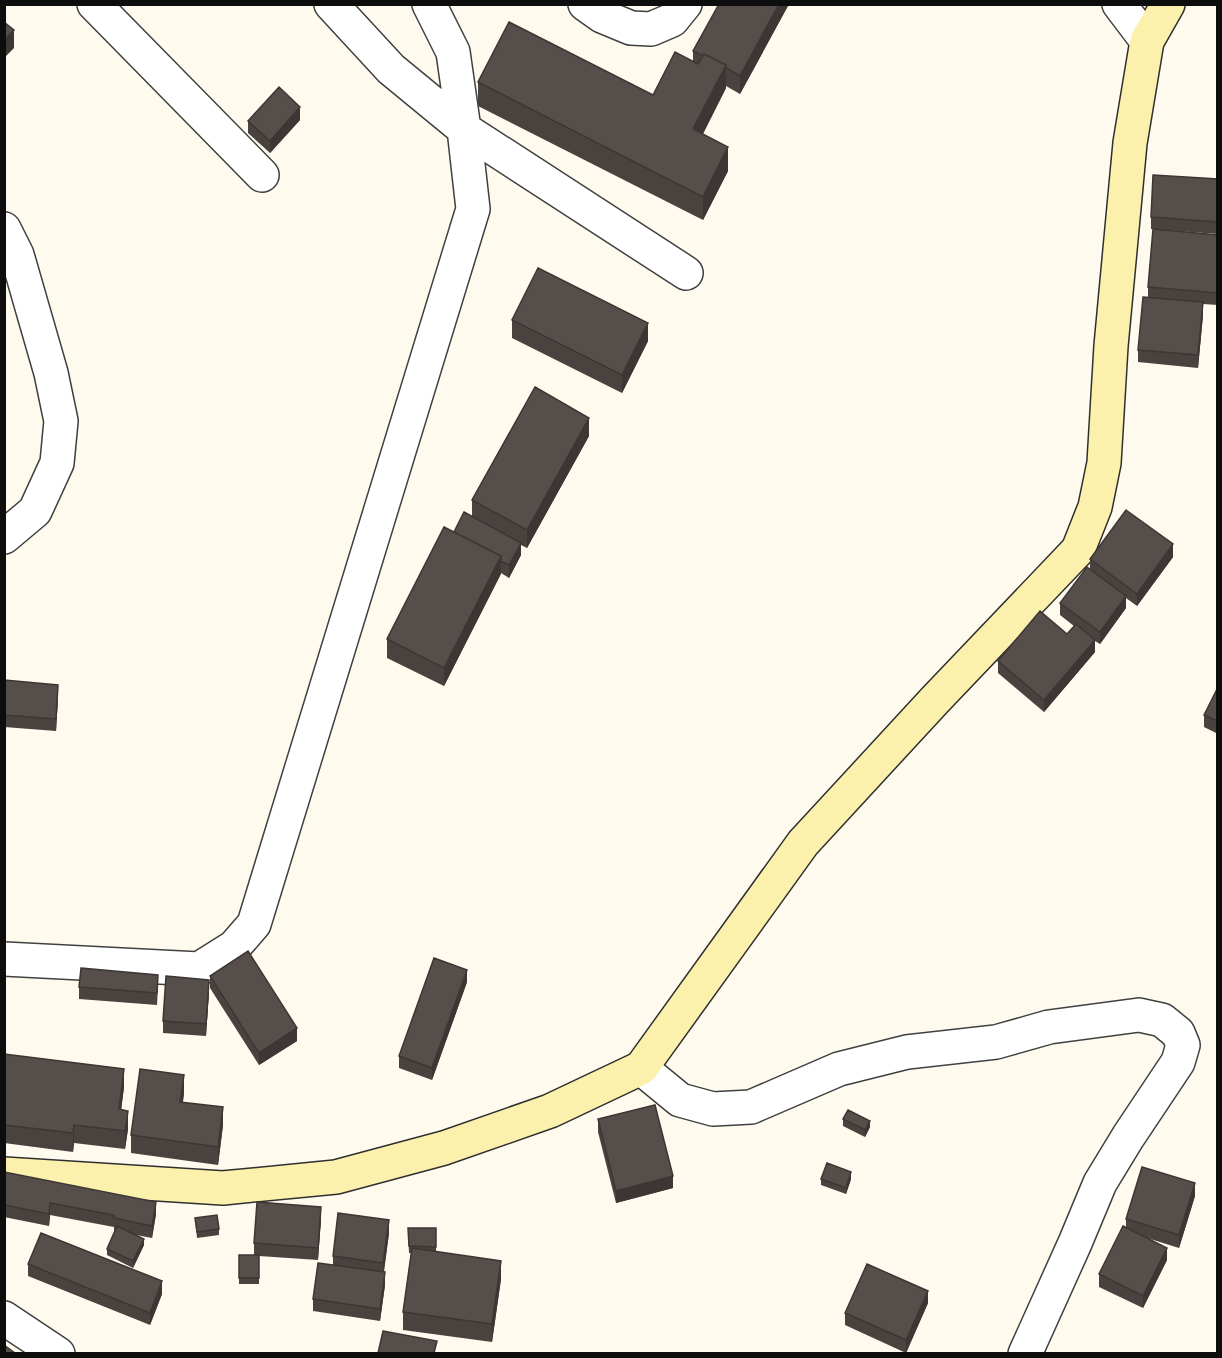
<svg xmlns="http://www.w3.org/2000/svg" width="1222" height="1358" font-family="'Roboto Serif',serif">
  <style>
    .lines { fill: none; stroke-linecap: round; stroke-linejoin: round }
    .street-casing { stroke: #404040; stroke-width: 36 }
    .secondary-casing { stroke: #2f2f2f; stroke-width: 36 }
    .street { stroke: #fff; stroke-width: 33 }
    .secondary { stroke: #fbf0ac; stroke-width: 33 }
    .wall { fill: #494340 }
    .shaded-wall { fill: #3c3734 }
    .building { fill: #554e4a; stroke: #3c3734; stroke-width: 1.5 }
  </style>
  <rect width="100%" height="100%" fill="#fefaee"/>
  <g class="lines">
    <defs>
      <path id="street" d="M94 4 262 175
        M331 4 391 69 464 129 686 273
        M585 4 602 16 631 28 651 29 672 20 685 4
        M1119 4 1147 41
        M4 229 17 255 51 373 61 421 57 463 35 511 4 537
        M4 959 199 969 234 947 254 924 473 209 464 129 453 52 429 4
        M641 1068 680 1100 713 1109 751 1107 839 1069 907 1052 996 1042 1049 1027 1139 1015 1162 1020 1178 1033 1183 1045 1178 1062 1128 1137 1100 1183 1075 1243 1025 1354
        M4 1318 58 1354"/>
      <path id="secondary" d="M4 1174 223 1188 336 1177 444 1148 550 1111 641 1068 803 843 934 701 1078 550 1095 507 1104 463 1111 346 1130 143 1147 41 1168 4"/>
    </defs>
    <!-- street casing -->
    <use href="#street" class="street-casing"/>
    <!-- secondary casing -->
    <use href="#secondary" class="secondary-casing"/>
    <!-- street -->
    <use href="#street" class="street"/>
    <!-- secondary -->
    <use href="#secondary" class="secondary"/>
  </g>
  <!-- wall -->
  <path class="wall" d="M789 4 740 94 726 86V88L703 134 728 171 703 220 478 106V82L653 95 693 61V51Z
    M300 120 270 153 248 133V121Z
    M1218 179V234L1151 229V217Z
    M1218 235V305L1203 304V315L1198 368 1138 362V350L1148 298V287Z
    M512 320 648 341 622 393 512 338Z
    M589 436 527 548 521 545V555L509 578 501 573 444 686 387 658V639L454 532 472 516V500Z
    M1173 557 1137 606 1126 598V608L1100 644 1095 641V652L1044 712 998 673V661L1067 634 1074 626 1060 615V603L1090 569V559Z
    M4 680 58 697 56 731 4 727Z
    M1218 687V734L1204 727V715Z
    M210 976 297 1041 259 1065 210 988Z
    M467 982 432 1080 399 1068V1056Z
    M79 987H158L157 1005 79 999Z
    M209 992 206 1036 163 1033V1021Z
    M4 1054 124 1087 121 1110 128 1129 125 1149 74 1143 73 1152 4 1143Z
    M184 1093 183 1102 223 1125 218 1165 131 1153V1135Z
    M598 1119 673 1188 616 1203 598 1132Z
    M843 1119 870 1127 865 1137 843 1126Z
    M4 1172 156 1214 152 1238 136 1235 144 1245 133 1268 107 1255V1249L115 1231H114V1227L50 1215 49 1226 4 1217Z
    M821 1179H851L846 1194 821 1185Z
    M1195 1196 1179 1248 1147 1238 1167 1260 1143 1308 1099 1287V1274L1126 1227V1219Z
    M195 1218 219 1229V1235L197 1238Z
    M321 1219 318 1260 259 1256V1284H239V1255H254V1243Z
    M408 1228H436V1252L501 1279 492 1342 403 1330V1312L411 1253H409Z
    M389 1233 384 1272 385 1285 380 1321 313 1311V1299L333 1265V1256Z
    M28 1264 162 1294 150 1325 28 1276Z
    M928 1303 906 1353 845 1325V1313Z"/>
  <!-- shaded-wall -->
  <path class="shaded-wall" d="M779 4H789L740 94V76Z
    M14 30V48L4 58V40Z
    M726 65V88L693 153V129Z
    M300 107V120L270 153V141Z
    M728 147V171L703 220V197Z
    M1203 302V315L1198 368V355Z
    M648 323V341L622 393V375Z
    M589 418V436L527 548V530Z
    M521 543V555L509 578V565Z
    M1173 544V557L1137 606V594Z
    M501 556V574L444 686V668Z
    M1126 596V608L1100 644V632Z
    M1095 640V652L1044 712V700Z
    M58 685V697L56 731V719Z
    M467 970V982L432 1080V1068Z
    M209 980V992L206 1036V1024Z
    M297 1028V1041L259 1065V1053Z
    M124 1069V1087L119 1127V1109Z
    M184 1075V1093L180 1120V1102Z
    M223 1107V1125L218 1165V1147Z
    M128 1111V1129L125 1149V1131Z
    M870 1121V1127L865 1137V1130Z
    M74 1125V1143L73 1152V1133Z
    M851 1172V1179L846 1194V1188Z
    M673 1176V1188L616 1203V1191Z
    M1195 1183V1196L1179 1248V1235Z
    M156 1202V1214L152 1238V1226Z
    M50 1203V1215L49 1226V1214Z
    M321 1207V1219L318 1260V1248Z
    M389 1220V1233L383 1276V1263Z
    M144 1239V1245L133 1268V1261Z
    M1167 1248V1260L1143 1308V1296Z
    M501 1261V1279L492 1342V1324Z
    M385 1272V1285L380 1321V1309Z
    M162 1281V1294L150 1325V1313Z
    M928 1291V1303L906 1353V1340Z"/>
  <!-- building -->
  <path class="building" d="M719 4H779L740 76 726 68V65L704 54 703 56 693 51Z
    M4 22 14 30 4 40Z
    M509 22 653 95 675 52 698 64 704 54 726 65 693 129 728 147 703 197 478 82Z
    M279 87 300 107 270 141 248 121Z
    M1153 175 1218 179V222L1151 217Z
    M1153 229 1218 235V293L1148 287Z
    M538 268 648 323 622 375 512 320Z
    M1143 297 1203 302 1198 355 1138 350Z
    M535 387 589 418 527 530 472 500Z
    M1126 510 1173 544 1137 594 1090 559Z
    M464 512 521 543 509 565 501 561V556L454 532Z
    M444 527 501 556 444 668 387 639Z
    M1087 567 1126 596 1100 632 1060 603Z
    M1040 611 1067 634 1076 624 1095 640 1044 700 998 661Z
    M4 680 58 685 56 719 4 715Z
    M1218 687V721L1204 715Z
    M248 951 297 1028 259 1053 210 976Z
    M434 958 467 970 432 1068 399 1056Z
    M81 968 158 975 157 993 79 987Z
    M166 976 209 980 206 1024 163 1021Z
    M4 1054 124 1069 119 1109 128 1111 125 1131 74 1125 73 1133 4 1125Z
    M140 1069 184 1075 180 1102 223 1107 218 1147 131 1135Z
    M655 1105 673 1176 616 1191 598 1119Z
    M848 1110 870 1121 865 1130 843 1119Z
    M827 1163 851 1172 846 1188 821 1179Z
    M1142 1167 1195 1183 1179 1235 1126 1219Z
    M4 1172 156 1202 152 1226 114 1218V1215L50 1203 49 1214 4 1205Z
    M257 1202 321 1207 318 1248 254 1243Z
    M338 1213 389 1220 383 1263 333 1256Z
    M217 1215 219 1229 197 1232 195 1218Z
    M117 1226 144 1239 133 1261 107 1249Z
    M1123 1226 1167 1248 1143 1296 1099 1274Z
    M408 1228H436V1247L409 1246Z
    M41 1233 162 1281 150 1313 28 1264Z
    M412 1248 501 1261 492 1324 403 1312Z
    M239 1255H259V1278H239Z
    M318 1263 385 1272 380 1309 313 1299Z
    M867 1264 928 1291 906 1340 845 1313Z
    M383 1331 437 1341 434 1353H378Z
    M4 1345 15 1353H4Z"/>
  <!-- border -->
  <rect width="1222" height="1358" fill="none" stroke="#0d0d0d" stroke-width="12"/>
</svg>
